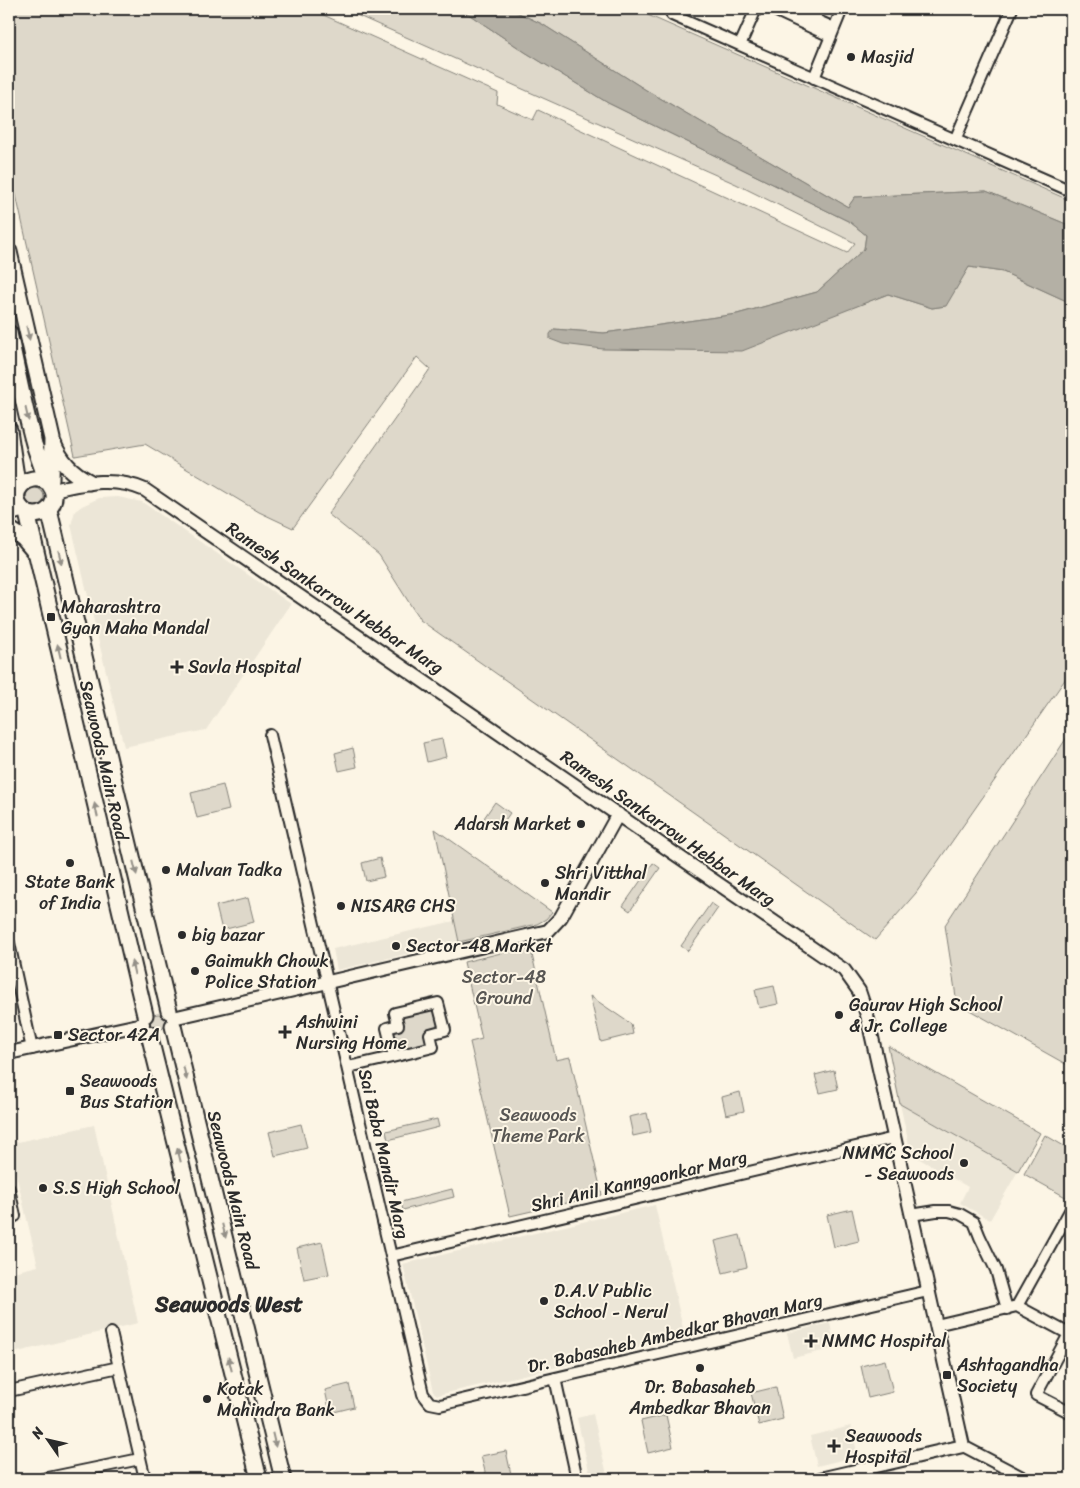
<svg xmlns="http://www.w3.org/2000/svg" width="1080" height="1488" font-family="Sriracha,sans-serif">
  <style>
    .built { fill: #ece6d7 }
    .green { fill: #ded8ca; stroke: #84827a }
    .water { fill: #b4b0a5; stroke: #7d7b74 }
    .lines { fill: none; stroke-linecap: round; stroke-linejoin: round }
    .minor-casing { stroke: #2b2b2b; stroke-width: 14 }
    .tertiary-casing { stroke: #2b2b2b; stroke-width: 16 }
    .secondary-casing { stroke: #2b2b2b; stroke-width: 19 }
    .minor { stroke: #fcf5e5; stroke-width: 10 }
    .tertiary { stroke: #fcf5e5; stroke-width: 12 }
    .secondary { stroke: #fcf5e5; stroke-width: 15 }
    .oneway { fill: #949088 }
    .poi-dot { fill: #2b2b2b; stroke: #fcf5e5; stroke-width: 2 }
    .labels { text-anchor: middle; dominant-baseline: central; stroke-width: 4; stroke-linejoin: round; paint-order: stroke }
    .poi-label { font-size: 18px; fill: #2b2b2b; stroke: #fcf5e5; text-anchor: start }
    .street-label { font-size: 18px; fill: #2b2b2b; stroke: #fcf5e5 }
    .park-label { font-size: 18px; fill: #585653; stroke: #fcf5e5 }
    .district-label { font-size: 22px; font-weight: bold; fill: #2b2b2b; stroke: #fcf5e5 }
  </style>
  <rect width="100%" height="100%" fill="#fcf5e5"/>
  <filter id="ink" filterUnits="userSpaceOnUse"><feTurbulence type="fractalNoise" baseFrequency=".02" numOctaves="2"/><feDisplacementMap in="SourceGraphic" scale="10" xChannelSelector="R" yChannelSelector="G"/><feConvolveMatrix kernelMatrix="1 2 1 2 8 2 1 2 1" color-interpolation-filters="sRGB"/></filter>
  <g filter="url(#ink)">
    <!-- built -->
    <path class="built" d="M118 497 142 502 291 604 206 730 124 747 71 525 75 511 82 506 99 498Z
      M454 921 459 942 337 970 333 949Z
      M900 1104 1018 1171 990 1220 960 1203 968 1187 911 1154Z
      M94 1125 138 1323 9 1354V1273L38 1266 9 1144Z
      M655 1205 685 1337 438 1395 433 1392 403 1264Z
      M830 1323 835 1348 793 1358 787 1333Z
      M593 1414 607 1475 591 1479 577 1418Z
      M851 1426 858 1456 817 1466 810 1436Z"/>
    <!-- green -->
    <path class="green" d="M9 9H310L498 93 497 104 533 120 538 110 847 253 855 243 736 184 343 9H461L525 52 608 103 850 222 866 235 864 249 817 292 737 314 604 333 554 329 550 339 848 309 888 294 932 308 945 306 969 267 1003 272 1071 303V671L916 893 875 940 420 620 379 555 328 514 430 369 417 357 293 528 259 512 145 444 75 456 9 164Z
      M510 9H634L1071 201V226L986 191 855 197 848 207 646 90 542 24Z
      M26 497a9 9 0 1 1 18 0a9 9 0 1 1-18 0Z
      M1071 731V1067L957 1003 945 925Z
      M442 739 446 757 427 762 423 743Z
      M353 748 357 767 339 771 335 753Z
      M223 785 229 810 197 818 191 793Z
      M495 802 510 813 499 829 484 818Z
      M435 829 552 912 546 919 537 924 459 942Z
      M380 858 384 877 366 881 362 863Z
      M653 863 660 868 630 911 623 906Z
      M248 898 254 922 222 930 216 906Z
      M711 903 718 908 688 951 681 946Z
      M530 946 556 1060 570 1057 602 1195 510 1216 470 1042 482 1039 464 962Z
      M774 986 778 1004 759 1008 755 990Z
      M590 996 631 1024 633 1034 601 1042Z
      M438 1003 445 1030 430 1034 433 1047 394 1056 387 1028 398 1025 395 1013Z
      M150 1022a8 8 0 1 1 16 0a8 8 0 1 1-16 0Z
      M888 1046 1040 1133 1018 1171 900 1104Z
      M834 1070 838 1089 820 1093 815 1075Z
      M740 1092 744 1111 726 1115 722 1097Z
      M647 1113 651 1132 633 1136 629 1117Z
      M437 1119 439 1127 388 1140 386 1131Z
      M301 1124 307 1148 275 1156 269 1132Z
      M1045 1135 1071 1150V1200L1024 1174Z
      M452 1189 454 1197 403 1210 401 1202Z
      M852 1209 859 1241 834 1247 827 1215Z
      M740 1235 747 1267 723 1273 715 1241Z
      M322 1242 329 1274 304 1279 297 1248Z
      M885 1360 893 1392 868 1398 861 1366Z
      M349 1384 354 1407 330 1413 325 1390Z
      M776 1387 783 1419 759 1425 751 1393Z
      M666 1415 673 1447 648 1453 641 1421Z
      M506 1451 512 1479H487L481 1456Z"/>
    <!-- water -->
    <path class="water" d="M461 9H510L542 24 646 90 848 207 855 197 986 191 1071 226V303L1003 272 969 267 946 306 932 308 888 294 742 351 603 349 563 344 550 339V334L554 329 604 333 737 314 817 292 864 249 866 235 850 222 608 103 525 52Z"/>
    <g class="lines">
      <defs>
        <path id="minor" d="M674 9 672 15 1071 191
          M772 9 830 36
          M791 9 834 28
          M814 19 819 9
          M740 45 756 9
          M814 78 842 9
          M955 140 1012 9
          M270 735 423 1394 430 1403 440 1405 928 1291
          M9 943 32 1049
          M348 1067C376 1061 405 1054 433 1047L430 1034 445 1030 438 1003 395 1013 398 1025 387 1028 394 1056
          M9 1189 15 1216 9 1218
          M911 1215 936 1211H949L960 1214 974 1222 980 1237 996 1270 1007 1309
          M391 1256 894 1138
          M1017 1306 1071 1209
          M936 1325 1017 1306 1071 1335
          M111 1333 145 1479
          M1069 1334 1036 1395 1071 1413
          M555 1378 577 1479
          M9 1391 119 1367
          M963 1446 1026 1479
          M43 1479 140 1459"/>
        <path id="tertiary" d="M53 490C85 483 114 476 145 490L844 970 859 991 867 1015 963 1446 820 1479
          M9 515 23 510
          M173 1018 548 931 561 917 618 814
          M9 1053 143 1024"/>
        <path id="secondary" d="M9 252 52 439 51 480
          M9 333C17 370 24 408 34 444 38 456 42 469 47 480 49 485 53 488 54 494 56 510 36 522 23 510 6 494 27 470 47 482
          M9 430 18 490
          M53 443C60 461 71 473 89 482
          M49 510 169 1011
          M27 513 145 1015
          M9 529 23 538 34 551
          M173 1026 283 1479
          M149 1034 259 1479"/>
      </defs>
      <!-- minor casing -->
      <use href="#minor" class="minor-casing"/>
      <!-- tertiary casing -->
      <use href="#tertiary" class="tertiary-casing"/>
      <!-- secondary casing -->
      <use href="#secondary" class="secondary-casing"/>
      <!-- minor -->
      <use href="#minor" class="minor"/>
      <!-- tertiary -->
      <use href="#tertiary" class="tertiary"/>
      <!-- secondary -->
      <use href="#secondary" class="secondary"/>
    </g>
    <!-- one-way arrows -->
    <defs><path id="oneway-solid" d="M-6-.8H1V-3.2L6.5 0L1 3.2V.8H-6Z" transform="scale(1.25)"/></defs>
    <g class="oneway">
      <use href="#oneway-solid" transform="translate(28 333) rotate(77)"/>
      <use href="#oneway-solid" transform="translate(27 414) rotate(77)"/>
      <use href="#oneway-solid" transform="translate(60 557) rotate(76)"/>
      <use href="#oneway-solid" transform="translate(59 651) rotate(-103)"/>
      <use href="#oneway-solid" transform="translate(96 810) rotate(-103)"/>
      <use href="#oneway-solid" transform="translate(135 868) rotate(76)"/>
      <use href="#oneway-solid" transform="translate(133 968) rotate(-103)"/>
      <use href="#oneway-solid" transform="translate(185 1073) rotate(76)"/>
      <use href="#oneway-solid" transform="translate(179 1155) rotate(-104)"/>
      <use href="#oneway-solid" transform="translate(224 1231) rotate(76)"/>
      <use href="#oneway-solid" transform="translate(230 1364) rotate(-104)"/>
      <use href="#oneway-solid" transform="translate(274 1440) rotate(77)"/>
    </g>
  </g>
  <!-- markers -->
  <g class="poi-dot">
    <circle cx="851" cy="57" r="5"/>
    <rect x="46" y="612" width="10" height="10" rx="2.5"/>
    <path d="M174.5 659.5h5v5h5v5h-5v5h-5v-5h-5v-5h5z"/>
    <circle cx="581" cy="824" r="5"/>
    <circle cx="70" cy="863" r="5"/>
    <circle cx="166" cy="870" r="5"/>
    <circle cx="545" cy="883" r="5"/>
    <circle cx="341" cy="906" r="5"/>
    <circle cx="182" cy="935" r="5"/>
    <circle cx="396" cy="946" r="5"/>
    <circle cx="195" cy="971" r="5"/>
    <circle cx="839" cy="1015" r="5"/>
    <path d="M282.5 1024.5h5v5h5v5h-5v5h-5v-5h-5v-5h5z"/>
    <rect x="53" y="1030" width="10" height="10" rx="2.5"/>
    <rect x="65" y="1086" width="10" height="10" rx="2.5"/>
    <circle cx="964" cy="1163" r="5"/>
    <circle cx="43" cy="1188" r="5"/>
    <circle cx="544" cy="1301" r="5"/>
    <path d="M808.5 1333.5h5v5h5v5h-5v5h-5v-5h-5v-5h5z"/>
    <circle cx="700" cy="1368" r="5"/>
    <rect x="942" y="1370" width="10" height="10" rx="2.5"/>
    <circle cx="207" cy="1399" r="5"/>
    <path d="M831.5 1438.5h5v5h5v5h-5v5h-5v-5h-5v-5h5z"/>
  </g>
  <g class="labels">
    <!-- poi labels -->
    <g class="poi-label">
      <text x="861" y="57">Masjid</text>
      <text x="61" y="607">Maharashtra<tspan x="61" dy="21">Gyan Maha Mandal</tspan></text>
      <text x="188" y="667">Savla Hospital</text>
      <text x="571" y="824" text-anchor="end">Adarsh Market</text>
      <text x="176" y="870">Malvan Tadka</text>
      <text x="555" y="873">Shri Vitthal<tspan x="555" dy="21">Mandir</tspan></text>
      <text x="70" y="882" text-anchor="middle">State Bank<tspan x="70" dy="21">of India</tspan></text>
      <text x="351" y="906">NISARG CHS</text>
      <text x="192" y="935">big bazar</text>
      <text x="406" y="946">Sector-48 Market</text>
      <text x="205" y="961">Gaimukh Chowk<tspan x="205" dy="21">Police Station</tspan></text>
      <text x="849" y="1005">Gaurav High School<tspan x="849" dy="21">&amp; Jr. College</tspan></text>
      <text x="296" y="1022">Ashwini<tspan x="296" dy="21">Nursing Home</tspan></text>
      <text x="68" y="1035">Sector 42A</text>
      <text x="80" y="1081">Seawoods<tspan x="80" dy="21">Bus Station</tspan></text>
      <text x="954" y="1153" text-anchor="end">NMMC School<tspan x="954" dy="21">- Seawoods</tspan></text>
      <text x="53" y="1188">S.S High School</text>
      <text x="554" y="1291">D.A.V Public<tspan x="554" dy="21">School - Nerul</tspan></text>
      <text x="822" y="1341">NMMC Hospital</text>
      <text x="957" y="1365">Ashtagandha<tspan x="957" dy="21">Society</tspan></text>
      <text x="700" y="1387" text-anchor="middle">Dr. Babasaheb<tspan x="700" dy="21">Ambedkar Bhavan</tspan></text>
      <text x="217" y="1389">Kotak<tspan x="217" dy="21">Mahindra Bank</tspan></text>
      <text x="845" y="1436">Seawoods<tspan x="845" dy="21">Hospital</tspan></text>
    </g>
    <!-- street labels -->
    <g class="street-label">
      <text transform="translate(335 598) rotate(34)">Ramesh Sankarrow Hebbar Marg</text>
      <text transform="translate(104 760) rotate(77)">Seawoods Main Road</text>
      <text transform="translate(668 828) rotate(35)">Ramesh Sankarrow Hebbar Marg</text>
      <text transform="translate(384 1154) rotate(77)">Sai Baba Mandir Marg</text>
      <text transform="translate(639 1181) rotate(-13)">Shri Anil Kanngaonkar Marg</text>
      <text transform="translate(233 1190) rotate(76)">Seawoods Main Road</text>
      <text transform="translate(675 1333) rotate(-13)">Dr. Babasaheb Ambedkar Bhavan Marg</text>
    </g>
    <!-- park labels -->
    <g class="park-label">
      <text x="504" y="977">Sector-48<tspan x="504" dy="21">Ground</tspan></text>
      <text x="538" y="1115">Seawoods<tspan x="538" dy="21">Theme Park</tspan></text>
    </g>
    <!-- district labels -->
    <g class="district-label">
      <text x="229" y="1304">Seawoods West</text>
    </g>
  </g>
  <!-- margin -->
  <rect width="1080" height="1488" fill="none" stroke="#fcf5e5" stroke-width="30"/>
  <rect x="15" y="15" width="1050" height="1458" fill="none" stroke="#2b2b2b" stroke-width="2" filter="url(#ink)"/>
  <!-- north arrow -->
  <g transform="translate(48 1440) rotate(304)" stroke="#fcf5e5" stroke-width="4" paint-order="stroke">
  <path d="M0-4L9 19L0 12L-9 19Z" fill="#2b2b2b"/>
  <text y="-8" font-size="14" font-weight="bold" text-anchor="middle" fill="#2b2b2b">N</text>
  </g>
</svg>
